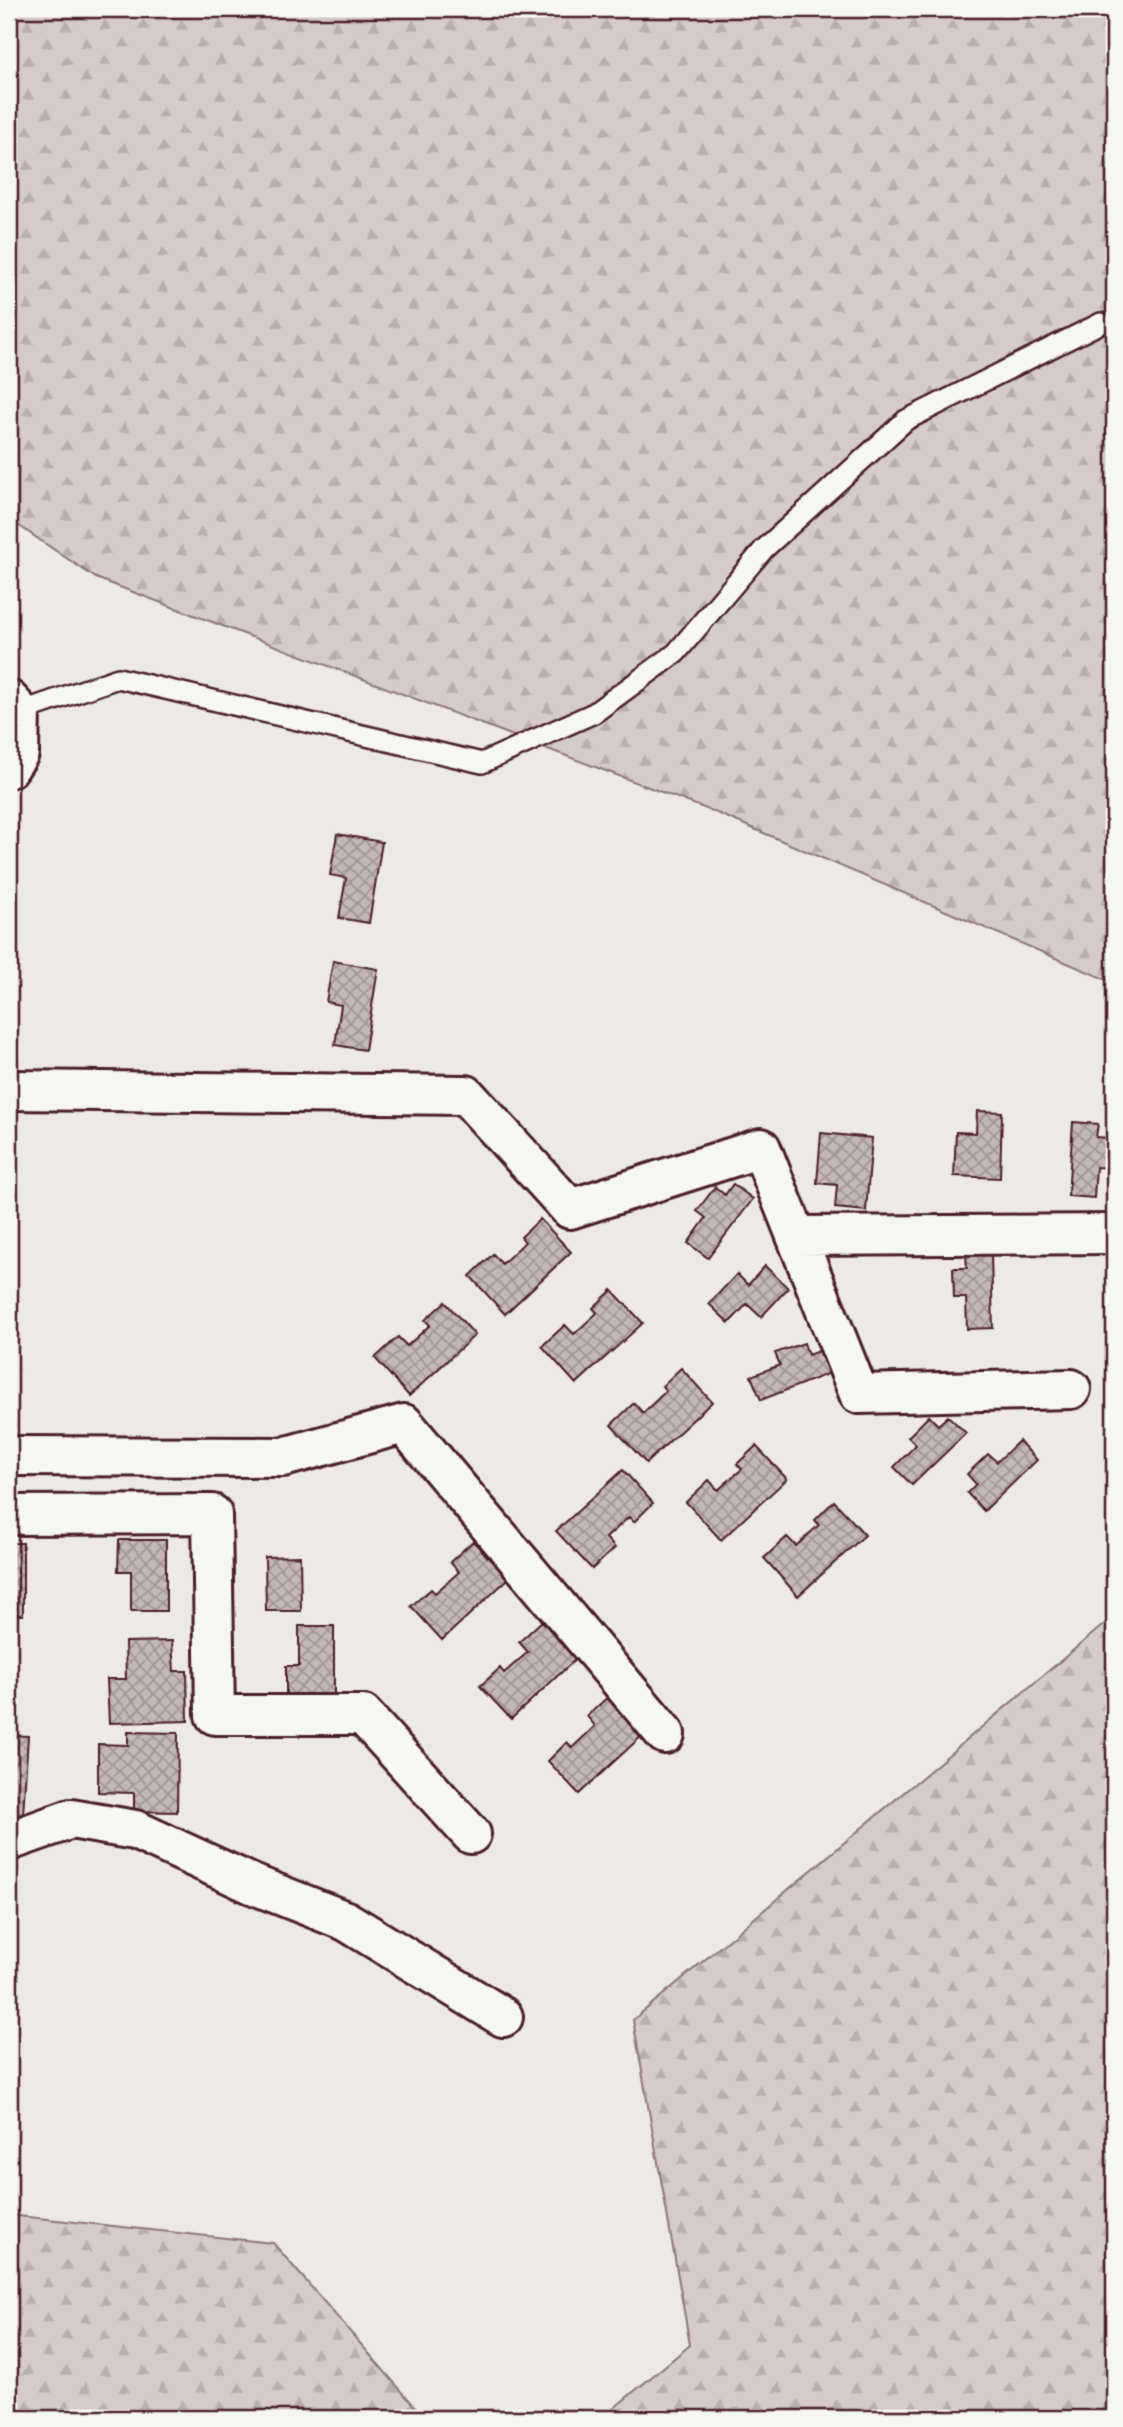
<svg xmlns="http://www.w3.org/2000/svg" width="1123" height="2427" font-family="'Playpen Sans',sans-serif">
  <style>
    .forest { fill: url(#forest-firs); stroke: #8f757a; stroke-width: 2 }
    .building { fill: url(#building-cross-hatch); stroke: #4a1f2b; stroke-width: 2 }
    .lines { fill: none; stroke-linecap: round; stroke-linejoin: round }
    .service-casing { stroke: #4a1f2b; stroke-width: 24 }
    .minor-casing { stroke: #4a1f2b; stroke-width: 44 }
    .service { stroke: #f6f6f2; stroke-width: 19 }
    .minor { stroke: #f6f6f2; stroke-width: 38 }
  </style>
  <defs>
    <pattern id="forest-firs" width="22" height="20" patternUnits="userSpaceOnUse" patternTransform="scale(1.75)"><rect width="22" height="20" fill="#d4cbca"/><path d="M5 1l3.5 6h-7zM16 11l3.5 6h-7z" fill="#b8aeae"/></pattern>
    <pattern id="building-cross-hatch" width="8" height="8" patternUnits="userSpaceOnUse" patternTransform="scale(1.75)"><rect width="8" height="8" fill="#c4b7b7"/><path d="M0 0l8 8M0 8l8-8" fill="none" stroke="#a19495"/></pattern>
  </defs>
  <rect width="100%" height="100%" fill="#ece9e6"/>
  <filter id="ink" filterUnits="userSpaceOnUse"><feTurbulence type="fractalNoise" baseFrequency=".0143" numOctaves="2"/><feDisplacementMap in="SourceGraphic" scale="14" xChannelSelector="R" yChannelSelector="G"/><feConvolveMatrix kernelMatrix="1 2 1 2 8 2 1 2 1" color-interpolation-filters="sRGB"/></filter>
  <g filter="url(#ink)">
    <!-- forest -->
    <path class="forest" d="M9 9H1114V983L717 813 96 578 9 519Z
      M1114 1616V2418H602L690 2345 633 2020Z
      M9 2215 273 2243 425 2418H9Z"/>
    <!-- building -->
    <path class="building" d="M337 834 382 842 369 923 339 918 346 878 330 875Z
      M333 961 378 969 365 1050 335 1045 341 1005 326 1002Z
      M977 1111 1002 1112 1000 1178 954 1176 956 1132 976 1133Z
      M1073 1122 1098 1124 1096 1137 1110 1138 1108 1168 1096 1167 1094 1198 1068 1196Z
      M821 1133 872 1138 866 1211 835 1208 837 1185 817 1183Z
      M733 1184 753 1199 708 1258 688 1243 706 1218 697 1211 715 1187 725 1195Z
      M540 1219 571 1252 505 1314 470 1276 493 1254 502 1264 525 1242 521 1237Z
      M991 1254 993 1328 967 1329 966 1298H954L953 1268H967L966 1255Z
      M765 1266 788 1288 761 1317 747 1304 729 1323 709 1304 737 1274 748 1285Z
      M612 1290 643 1323 576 1384 542 1346 565 1325 574 1334 597 1313 593 1308Z
      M445 1302 475 1335 409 1396 375 1358 398 1337 407 1346 430 1325 425 1320Z
      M804 1343 808 1355 821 1350 830 1373 761 1400 751 1376 780 1365 775 1353Z
      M681 1368 712 1402 646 1463 611 1425 634 1403 643 1413 666 1391 662 1386Z
      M929 1416 938 1425 948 1416 966 1433 912 1485 894 1467 916 1445 908 1437Z
      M1019 1441 1037 1460 984 1511 967 1493 976 1484 967 1474 988 1454 997 1462Z
      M756 1446 787 1479 721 1540 686 1502 709 1480 718 1490 742 1469 737 1464Z
      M623 1470 653 1503 634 1522 629 1517 606 1538 615 1548 592 1569 556 1531Z
      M834 1501 865 1535 798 1596 764 1558 787 1537 796 1546 819 1525 815 1520Z
      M119 1540H166V1611H131V1571H118Z
      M473 1541 508 1579 442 1640 411 1606 431 1589 435 1593 459 1572 450 1562Z
      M9 1543H23V1615H9Z
      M300 1556 301 1611H266L265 1557Z
      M542 1621 577 1658 511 1719 480 1686 500 1668 504 1673 528 1652 519 1642Z
      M299 1626H334V1697H286V1666H299Z
      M172 1641 174 1671H187L188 1721 109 1723 107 1679H126L125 1642Z
      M610 1695 645 1733 579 1794 548 1761 567 1742 572 1748 595 1726 587 1716Z
      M128 1732 178 1733 177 1812 134 1811V1793L98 1792V1744L128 1745Z
      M9 1735 28 1736 23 1815 9 1814Z"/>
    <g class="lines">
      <defs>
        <path id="service" d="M20 712 118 678 482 763 594 713 676 653 764 549 906 420 1101 323"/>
        <path id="minor" d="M9 700 20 712 19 753 9 768
          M9 1090 466 1095 570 1209 761 1148 859 1394 1071 1389
          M797 1236 1114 1234
          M9 1456 283 1457 404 1424 665 1734
          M9 1515 212 1514 215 1715H363L471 1834
          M9 1841 71 1819 135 1830 252 1884 346 1921 503 2017"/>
      </defs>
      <!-- service casing -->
      <use href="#service" class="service-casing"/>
      <!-- minor casing -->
      <use href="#minor" class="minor-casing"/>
      <!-- service -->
      <use href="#service" class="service"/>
      <!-- minor -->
      <use href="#minor" class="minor"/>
    </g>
  </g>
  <!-- margin -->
  <rect width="1123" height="2427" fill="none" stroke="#f6f6f2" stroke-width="35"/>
  <rect x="18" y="18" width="1088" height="2392" fill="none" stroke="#4a1f2b" stroke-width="2.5" filter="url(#ink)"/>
</svg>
